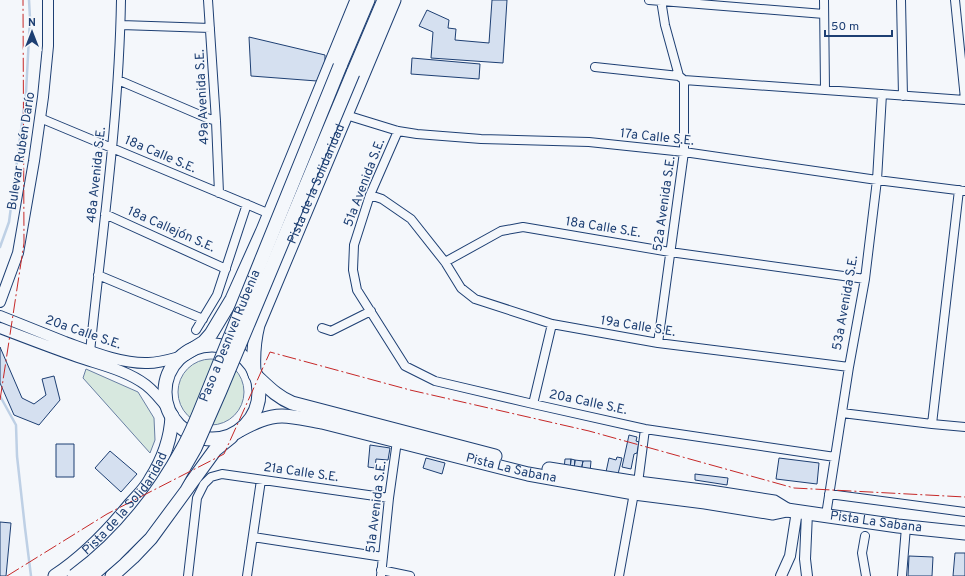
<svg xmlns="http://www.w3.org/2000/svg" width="965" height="576" font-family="Overpass,sans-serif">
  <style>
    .green { fill: #d7e8df; stroke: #687fa3 }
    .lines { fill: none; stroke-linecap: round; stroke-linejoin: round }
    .stream { stroke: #bed0e5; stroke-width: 2.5 }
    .building { fill: #d5e0f0; stroke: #1d3f73 }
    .minor-casing { stroke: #1d3f73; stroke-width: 10 }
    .tertiary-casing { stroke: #1d3f73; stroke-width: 12 }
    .primary-casing { stroke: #1d3f73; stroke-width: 15 }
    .minor { stroke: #f4f7fb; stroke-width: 8 }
    .tertiary { stroke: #f4f7fb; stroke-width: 10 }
    .primary { stroke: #f4f7fb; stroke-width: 13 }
    .primary-bridge-casing { stroke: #1d3f73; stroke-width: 15; stroke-linecap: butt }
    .primary-bridge { stroke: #f4f7fb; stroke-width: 13 }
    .power { stroke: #c62828; stroke-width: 1; stroke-dasharray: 14 3 2 3; stroke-linecap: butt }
    .labels { text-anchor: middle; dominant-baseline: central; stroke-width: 3; stroke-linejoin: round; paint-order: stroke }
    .street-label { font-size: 13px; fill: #1d3f73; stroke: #f4f7fb }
  </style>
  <rect width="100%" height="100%" fill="#f4f7fb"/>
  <!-- green -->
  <path class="green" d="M178 392a33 33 0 1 1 66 0a33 33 0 1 1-66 0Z
    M86 369 138 392 154 418 155 440 150 453 83 378Z"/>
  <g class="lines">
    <!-- stream -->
    <path class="stream" d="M0 247 9 222 26 93 30 18 29 0
      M0 396 16 425 17 456 25 528 31 576"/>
  </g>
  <!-- building -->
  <path class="building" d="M492 0H507L503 63 431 58 433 32 419 26 427 10 449 20 448 28 456 29 455 40 489 43Z
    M249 37 325 55V61L317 81 251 76Z
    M412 58 480 64 479 79 411 74Z
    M0 347 22 398 34 404 46 395 42 379 54 376 60 400 39 425 14 415 0 383Z
    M629 435 637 437 636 441 639 442 637 453 634 454 631 469 622 467Z
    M56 444H74V477H56Z
    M370 445 390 448 388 460 376 459 375 468 368 467Z
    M110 451 137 474 121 492 95 468Z
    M617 457 622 458 618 474 606 472 609 458 616 460Z
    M426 458 445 463 442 474 423 468Z
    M779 458 819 463 817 484 776 479Z
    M565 459H571L570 470 564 469Z
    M571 459 575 460 574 470H570Z
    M575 460 583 461 581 471 574 470Z
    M583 461H591L590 472 581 471Z
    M695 474 728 478 727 485 695 480Z
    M0 522 11 523 6 576H0Z
    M955 553H965V576H953Z
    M909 556 933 557 932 576H908Z"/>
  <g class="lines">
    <defs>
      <path id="minor" d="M208 0 216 121 219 193
        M649 0 824 14
        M824 0 825 89
        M901 0 903 96
        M955 0 965 99
        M121 25 151 26 210 28
        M595 67 679 76
        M118 80 207 118 216 121
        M684 80 965 100
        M346 115 398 131 417 134 481 139 589 142 684 152 877 180 965 191
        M40 118 270 214
        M398 131 370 195 354 245 353 270 357 290 405 366 435 381 533 404 645 429 835 457
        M370 195 382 199 411 219 445 262 461 288 475 299 552 324 658 343 849 367
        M105 214 226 269
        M445 262 501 231 523 227 670 252 865 279
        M98 275 203 319
        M322 328 331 331 371 311
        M196 330 217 295 247 204
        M658 343 684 152V80L679 76 665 25 661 0
        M90 352C102 235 119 118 121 0
        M533 404 552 324
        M842 413 932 424 965 427
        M932 424 959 190
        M638 483 645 429
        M829 494 965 512
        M826 515 849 367 865 279 877 180 882 94
        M865 536 862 553 866 576
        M253 537 383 557
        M381 570 410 576
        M188 576 197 498 204 484 211 477 222 474 389 498
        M247 576 261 480
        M381 576 389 498 397 441
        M619 576 634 493
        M902 576 906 527"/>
      <path id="tertiary" d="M0 302 18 253 34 161 43 97 48 46V0
        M0 316C22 325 43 333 65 342 90 351 121 364 148 363 160 363 172 359 183 356
        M0 328C26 338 52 348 78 357 101 365 126 370 146 385 155 392 162 401 169 410
        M781 576 790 556 797 511
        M807 576 805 559 807 513"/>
      <g id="primary">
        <path d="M340 66 368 0"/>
        <path d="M353 73 384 0"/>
        <circle cx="212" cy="392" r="47"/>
        <path d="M185 354 204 342 211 334 232 299 263 230 357 0"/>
        <path id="s1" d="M254 372C253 356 254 341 258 325L394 0"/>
        <path d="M255 375C267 386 277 397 292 403L495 456"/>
        <path id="s2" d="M240 430C253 423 267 416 282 416 295 416 309 420 322 422L528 474 634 493 705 502 773 513 787 510 898 526 965 533"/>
        <path d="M549 469 638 483 710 492 774 502 787 510"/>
        <path id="s3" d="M55 576C84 557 108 532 130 505 137 497 146 489 151 479 163 460 171 439 172 416"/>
        <path d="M112 576 133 557 151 538 215 450 231 437"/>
      </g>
    </defs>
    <!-- minor casing -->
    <use href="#minor" class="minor-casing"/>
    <!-- tertiary casing -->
    <use href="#tertiary" class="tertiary-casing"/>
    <!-- primary casing -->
    <use href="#primary" class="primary-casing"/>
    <!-- minor -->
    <use href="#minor" class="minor"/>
    <!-- tertiary -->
    <use href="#tertiary" class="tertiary"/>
    <!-- primary -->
    <use href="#primary" class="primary"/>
    <defs>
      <g id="primary-bridge">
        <path id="s4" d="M74 576C120 542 156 498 183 448 191 434 197 419 203 404L340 66"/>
        <path d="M91 576 116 554 140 530 175 483 195 448 220 391 353 73"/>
      </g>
    </defs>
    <!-- primary-bridge casing -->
    <use href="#primary-bridge" class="primary-bridge-casing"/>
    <!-- primary-bridge -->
    <use href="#primary-bridge" class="primary-bridge"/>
    <!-- power -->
    <path class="power" d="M0 400 24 243 23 0
      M7 576 107 514 224 454 270 352 410 390 589 431 794 488 965 497"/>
  </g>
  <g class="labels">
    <!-- street labels -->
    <g class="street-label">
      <text transform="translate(203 97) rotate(-93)">49a Avenida S.E.</text>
      <text transform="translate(657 138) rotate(6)">17a Calle S.E.</text>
      <text transform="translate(22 151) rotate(-81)">Bulevar Rubén Darío</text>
      <text transform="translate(160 155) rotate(23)">18a Calle S.E.</text>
      <text transform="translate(97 175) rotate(-84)">48a Avenida S.E.</text>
      <text transform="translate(365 183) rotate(-69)">51a Avenida S.E.</text>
      <text stroke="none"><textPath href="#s1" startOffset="200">Pista de la Solidaridad</textPath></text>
      <text transform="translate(665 204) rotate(-82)">52a Avenida S.E.</text>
      <text transform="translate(603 228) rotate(9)">18a Calle S.E.</text>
      <text transform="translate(171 230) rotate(24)">18a Callejón S.E.</text>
      <text transform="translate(846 303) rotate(-80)">53a Avenida S.E.</text>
      <text transform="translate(638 327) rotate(9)">19a Calle S.E.</text>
      <text transform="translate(83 333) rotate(19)">20a Calle S.E.</text>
      <text stroke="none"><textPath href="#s4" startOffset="291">Paso a Desnivel Rubenia</textPath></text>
      <text transform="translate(588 403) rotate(12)">20a Calle S.E.</text>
      <text stroke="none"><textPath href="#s2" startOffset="280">Pista La Sabana</textPath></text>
      <text transform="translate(301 473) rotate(8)">21a Calle S.E.</text>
      <text stroke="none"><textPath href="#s3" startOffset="102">Pista de la Solidaridad</textPath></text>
      <text transform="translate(377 507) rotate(-83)">51a Avenida S.E.</text>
      <text stroke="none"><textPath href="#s2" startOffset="650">Pista La Sabana</textPath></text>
    </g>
  </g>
  <!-- north arrow -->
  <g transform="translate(32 32)" stroke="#f4f7fb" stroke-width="3" paint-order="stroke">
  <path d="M0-3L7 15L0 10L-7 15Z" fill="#1d3f73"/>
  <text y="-6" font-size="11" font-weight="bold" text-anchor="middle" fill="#1d3f73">N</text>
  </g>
  <!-- scale -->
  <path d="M825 30v6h67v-6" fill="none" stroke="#1d3f73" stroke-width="2"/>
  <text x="831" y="30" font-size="12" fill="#1d3f73" stroke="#f4f7fb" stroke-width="3" paint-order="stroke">50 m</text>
</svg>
